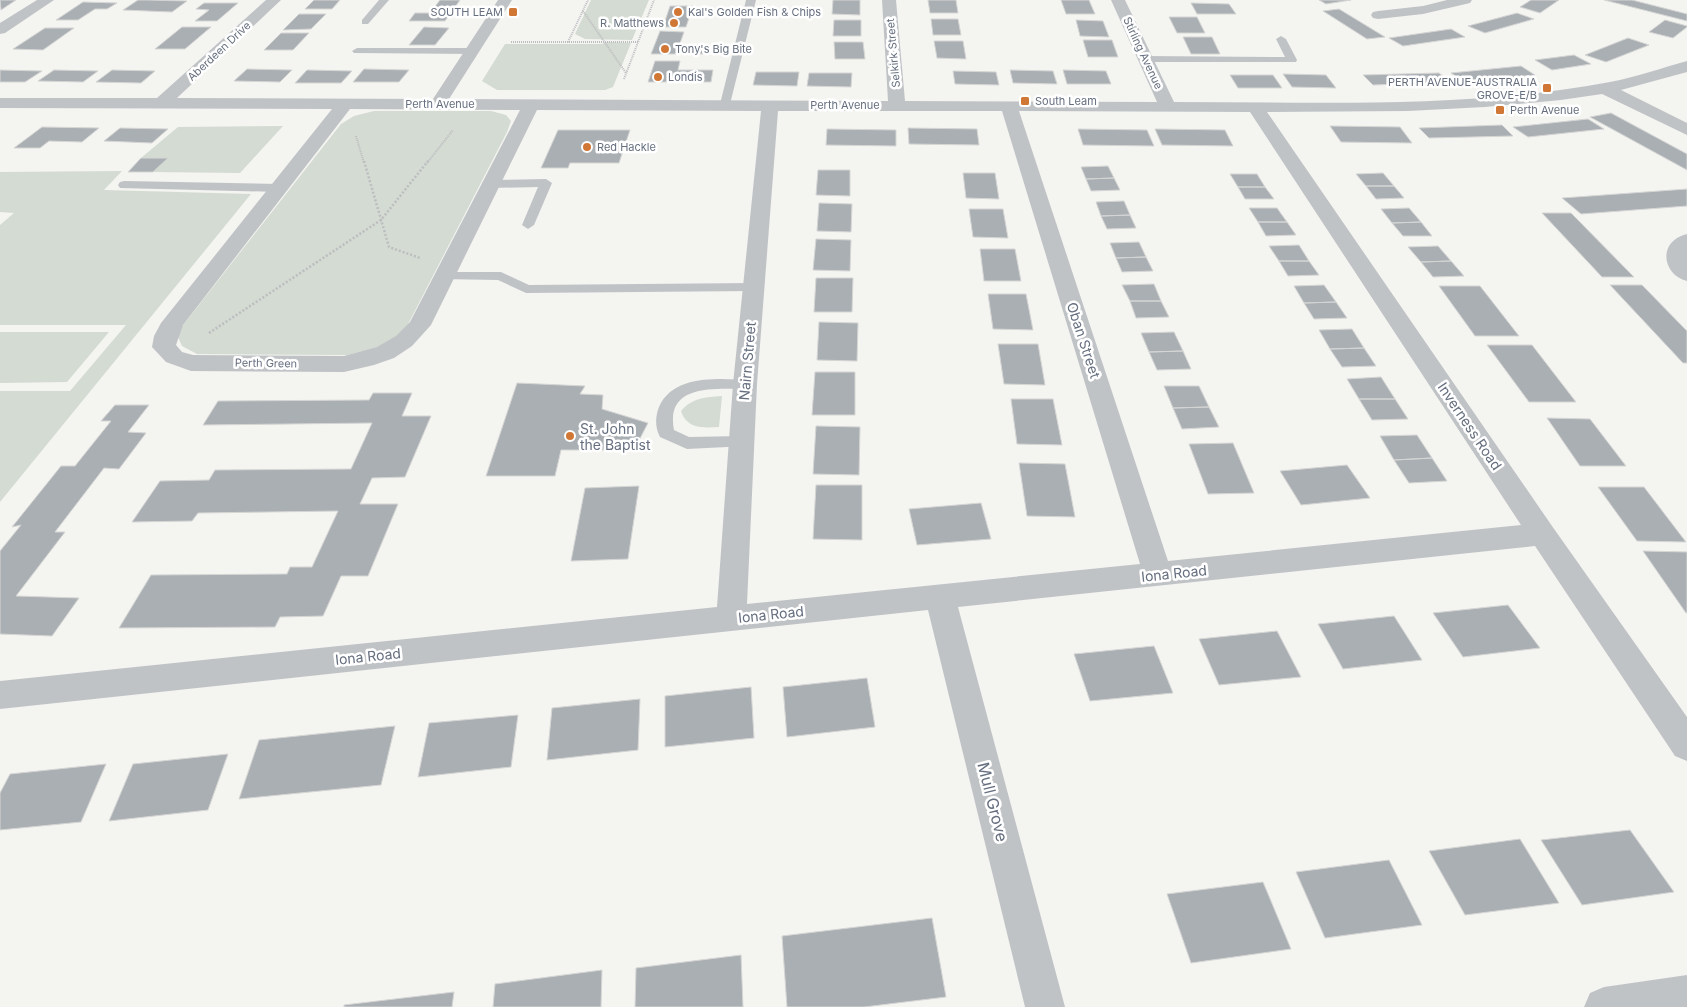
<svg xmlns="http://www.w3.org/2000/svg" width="1687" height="1007" font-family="Inter,sans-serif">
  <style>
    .green { fill: #d4dbd2 }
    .building { fill: #aaafb4; stroke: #d5d6d4 }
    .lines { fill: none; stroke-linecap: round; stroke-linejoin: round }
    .path-far1 { stroke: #bcbdc0; stroke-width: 2; stroke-dasharray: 1 1; stroke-linecap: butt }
    .path { stroke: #bcbdc0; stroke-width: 2.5; stroke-dasharray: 2 2; stroke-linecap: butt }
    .service { fill: #c0c3c6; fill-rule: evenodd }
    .minor { fill: #c0c3c6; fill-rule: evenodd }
    .poi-dot { fill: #d07735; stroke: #fff; stroke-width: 2 }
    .labels { text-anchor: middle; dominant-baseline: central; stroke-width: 5; stroke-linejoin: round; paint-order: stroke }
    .far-poi-label { font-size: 11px; fill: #666f7f; stroke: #fff; text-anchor: start }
    .far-street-label { font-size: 11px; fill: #666f7f; stroke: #fff }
    .street-label { font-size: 14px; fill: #666f7f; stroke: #fff }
    .poi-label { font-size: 14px; fill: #666f7f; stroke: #fff; text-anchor: start }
    .near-street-label { font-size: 16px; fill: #666f7f; stroke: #fff }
  </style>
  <rect width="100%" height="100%" fill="#f4f4f1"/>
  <!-- green -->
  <path class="green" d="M591 0H649L632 40 585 39 575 34Z
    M607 42 631 43 613 87 605 90H497L482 81 505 44H602Z
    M374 111H491L506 115 511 121 507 132 404 332 389 344 348 355 197 354 182 346 178 337 180 329 341 124 354 116Z
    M283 126 240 173 153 172 167 158H141L178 127Z
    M122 171 104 190 251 194 0 502V391H70L126 325H0V225L14 213 0 212V172Z
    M0 332H109L67 382 0 383Z
    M722 396 719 427C703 428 687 429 681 411 692 398 706 397 722 396Z"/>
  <!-- building -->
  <path class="building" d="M0 0H16L1 10Z
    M138 0H149L187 1 172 12 123 10Z
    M314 0H340L332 9H305Z
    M440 0H460L445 21H409L415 13H430Z
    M833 0H860V15L832 14Z
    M928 0H956L958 13H930Z
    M1061 0H1089L1095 14H1066Z
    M1319 0H1351L1326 4Z
    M1531 0H1559L1540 13 1520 7Z
    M1604 0H1632L1687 14V21Z
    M83 2 117 3 107 9H95L78 20H56Z
    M204 3H238L217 21H195L209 10 196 9Z
    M1191 3 1229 4 1236 14H1197Z
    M670 6H693L686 27H663Z
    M1339 9 1385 37 1367 39 1323 11Z
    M1517 13 1534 19 1485 33 1468 26Z
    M299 14H326L311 29 283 30Z
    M1169 17H1197L1205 33H1177Z
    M931 19H958L961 35H933Z
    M834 20H861V36H833Z
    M1076 20 1103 21 1109 37 1080 36Z
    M1665 20 1687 26V27L1673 38 1649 32Z
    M182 27H211L185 49H155Z
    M424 27 449 28 435 45H409Z
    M45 28H74L43 50 13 49Z
    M1451 29 1465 37 1403 46 1389 38Z
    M660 31 684 32 679 46 709 47 706 54H651Z
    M281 33H309L293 50H264Z
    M1183 37H1212L1220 54H1191Z
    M1628 38 1649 45 1606 62 1585 55Z
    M1083 40H1112L1118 57H1088Z
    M934 41H963L966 59 937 58Z
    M834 42H863L865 59H835Z
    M1574 55 1591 64 1552 70 1535 60Z
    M655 61H680L678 70H713L711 82H648Z
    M1521 66 1535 75 1464 82 1451 73Z
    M247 69 292 70 280 82 234 81Z
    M364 69 409 70 399 82H353Z
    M0 70 42 71 25 82H0Z
    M54 70 98 71 83 82 38 81Z
    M112 70 155 71 141 83 96 82Z
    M307 70 352 71 341 83H295Z
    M1010 70 1053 71 1057 84 1013 83Z
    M1063 70 1106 71 1111 84H1067Z
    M953 71 996 72 999 85 955 84Z
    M756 72H799L797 86 753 85Z
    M809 73H852L851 87 807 86Z
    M1439 73 1450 82 1373 85 1363 75Z
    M1283 74 1326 75 1336 88 1292 87Z
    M1230 75H1273L1282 88H1238Z
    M1611 113 1687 154V170L1590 117Z
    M1588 119 1604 129 1528 137 1513 127Z
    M1502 125 1513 136 1429 138 1419 128Z
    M1330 126 1400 127 1412 143 1341 142Z
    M42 127 99 128 82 142 49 141 40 148H14Z
    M120 128 168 129 152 143 104 141Z
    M908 128 977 129 979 145 909 144Z
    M827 129 896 130V146L826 145Z
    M1078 129 1147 130 1154 146 1083 145Z
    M1155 129 1225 130 1233 146 1162 145Z
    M558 130H630L619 163H570L568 168H541Z
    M141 158H168L153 172H128Z
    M1108 166 1114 178 1086 179 1081 167Z
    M818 170H850V196L816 195Z
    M963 173H995L999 199 966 198Z
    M1383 173 1394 186H1366L1356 174Z
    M1230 174H1257L1265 187H1238Z
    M1114 178 1120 190 1091 191 1086 179Z
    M1366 186H1394L1404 198 1376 199Z
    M1238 187H1265L1274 199H1245Z
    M1687 189V206L1581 214 1562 198Z
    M1124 201 1130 215 1101 216 1096 202Z
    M819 203 852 204 851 232 817 231Z
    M1249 208H1277L1287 222H1258Z
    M1409 208 1421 222 1392 223 1381 209Z
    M969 209H1003L1008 238 973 237Z
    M1542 213H1571L1634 277H1602Z
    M1130 215 1136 228 1107 229 1101 216Z
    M1258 222H1287L1296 235 1266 236Z
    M1421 222 1432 236H1403L1392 223Z
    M816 239 851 240 850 271 813 270Z
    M1139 242 1146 257 1116 258 1110 243Z
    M1299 245 1309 261H1279L1269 246Z
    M1438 246 1451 261 1421 262 1408 247Z
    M980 249H1015L1021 281H984Z
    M1146 257 1153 271 1122 272 1116 258Z
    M1279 261H1309L1319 275 1288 276Z
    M1451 261 1464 276 1433 277 1421 262Z
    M816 278H853L852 312H814Z
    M1154 284 1161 301H1130L1122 285Z
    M1324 285 1336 302 1304 303 1294 286Z
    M1610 285H1642L1687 331V363H1683Z
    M1439 286H1480L1519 336H1475Z
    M988 294H1026L1033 330 993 329Z
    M1130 301H1161L1169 317 1136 318Z
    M1336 302 1347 318 1314 319 1304 303Z
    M819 322 858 323 857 361 817 360Z
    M1352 329 1364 348 1330 349 1319 330Z
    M1174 332 1183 351 1149 352 1141 333Z
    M998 344H1038L1045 385 1004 384Z
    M1487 345H1532L1576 402H1529Z
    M1364 348 1376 366 1342 367 1330 349Z
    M1183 351 1191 369 1157 370 1149 352Z
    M815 372H855V415H812Z
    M1381 377 1395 399H1359L1347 379Z
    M517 383 585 386 580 394 603 395 602 409 648 423 634 450H561L555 476H486Z
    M1164 386H1199L1209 407 1173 408Z
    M373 393H412L402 416H431L405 477 372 478 360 504H398L368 576H341L323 616 280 617 275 627 119 628 151 575 287 574 290 567H312L338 511 198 513 192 521 132 522 160 481 209 480 215 470 351 469 372 423 203 425 218 401 369 400Z
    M1011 399H1053L1062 445 1017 444Z
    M1359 399H1395L1408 419 1372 420Z
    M115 405H149L128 432 146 433 119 469 104 468 55 532H65L16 596 79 598 52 636 0 634V551L21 525 12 527 61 466H75L111 421H101Z
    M1209 407 1219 427 1182 429 1173 408Z
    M1547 418 1590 419 1626 466H1580Z
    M816 426 860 427 859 475 813 474Z
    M1417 435 1432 458 1394 460 1380 436Z
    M1233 443 1254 493 1208 494 1189 444Z
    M1432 458 1447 481 1409 483 1394 460Z
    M1019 463 1065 464 1075 517 1027 516Z
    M1347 465 1370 498 1301 505 1280 471Z
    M816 485H862V540L813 539Z
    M639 486 628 559 571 561 585 488Z
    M1598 487H1644L1686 542 1637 541Z
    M981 503 991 539 917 545 909 509Z
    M1643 551 1687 552V613H1686Z
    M1508 605 1540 648 1463 657 1433 613Z
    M1394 616 1422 660 1343 669 1318 624Z
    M1277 631 1301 677 1219 685 1199 639Z
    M1154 646 1173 693 1090 701 1074 654Z
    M867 678 875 727 787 737 783 687Z
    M751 687 754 738 665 747V696Z
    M640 699 638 750 547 760 552 708Z
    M518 715 511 767 418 777 429 723Z
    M395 726 381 785 239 799 259 740Z
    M228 754 208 810 109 821 133 764Z
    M106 764 81 822 0 830V793L10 774Z
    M1630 830 1674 892 1582 905 1541 840Z
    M1520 839 1559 903 1465 915 1429 851Z
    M1389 860 1422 925 1325 938 1296 872Z
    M1263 882 1291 949 1191 963 1167 894Z
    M932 918 946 997 864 1007H787L782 936Z
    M741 955 743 1007H635L636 968Z
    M602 970 601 1007H493L495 984Z
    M454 992 452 1007H344V1005Z"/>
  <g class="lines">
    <!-- path-far1 -->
    <path class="path-far1" d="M583 11 626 73
      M511 42H638
      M568 42 588 0
      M624 79 654 0
      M356 136 364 163
      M427 163 453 130"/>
    <!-- path -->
    <path class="path" d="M364 161 389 247 420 258
      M209 333 381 220 428 161"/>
    <!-- service -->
    <path class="service" d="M379 0H389L368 24H362V20Z
      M746 0H756L730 104 725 107 720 104Z
      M1281 36 1286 39 1297 60 1296 62H1147L1142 59 1147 56 1285 57 1276 39Z
      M357 48H472L477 51 472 54 354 53 352 51Z
      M546 179 552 183 534 225 528 229 522 225 538 187 490 188 484 184 490 180Z
      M124 181 279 184 285 188 279 192 120 188 118 185 120 182Z
      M444 272H501L529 285 753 283 760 287 753 291 526 293 498 280 439 279 437 276Z
      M722 379 750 380 753 384 750 388 745 389C714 389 665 384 674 430L689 437 741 436 747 438 749 442 747 446 687 449 660 437C655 428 655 417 659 407 670 382 698 379 722 379Z"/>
    <!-- minor -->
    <path class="minor" d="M37 0H54L5 33 0 34V23Z
      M266 0H281L177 98 433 99 498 0H512L449 99 888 101 882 0H896L905 101 1157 102 1111 0H1125L1174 102C1319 102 1468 109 1610 82 1637 77 1661 68 1687 61V72L1621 90 1687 123V135L1602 94 1561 100 1485 107 1408 111 1267 112 1552 526 1687 717V761L1675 756 1535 546 958 607 1065 1007H1025L928 610 0 709V681L717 607 733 384 761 111 537 110 431 325 412 346 394 358 374 365 344 372 191 371 166 362 152 347 154 336 161 323 332 109 0 108V98H157ZM350 109 520 110 410 322 396 336 377 347 344 356 193 355 182 352 176 345 183 325ZM778 111H1002L1140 564 747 604 757 384ZM1019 111 1250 112 1521 525 1168 561Z
      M1447 0H1472L1470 3 1423 14 1378 19 1373 18 1371 15 1373 12 1378 11 1423 6Z
      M1687 234V281C1662 275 1657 241 1687 234Z
      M1687 975V1007H1584L1590 993 1604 987Z"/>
  </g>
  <!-- markers -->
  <g class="poi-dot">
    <rect x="508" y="7" width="10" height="10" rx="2.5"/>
    <circle cx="678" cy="12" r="5"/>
    <circle cx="674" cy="23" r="5"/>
    <circle cx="665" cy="49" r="5"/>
    <circle cx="658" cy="77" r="5"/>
    <rect x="1542" y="83" width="10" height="10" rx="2.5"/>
    <rect x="1020" y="96" width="10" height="10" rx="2.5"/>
    <rect x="1495" y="105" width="10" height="10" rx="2.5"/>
    <circle cx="587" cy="147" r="5"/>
    <circle cx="570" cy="436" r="5"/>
  </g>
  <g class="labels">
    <!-- far-poi labels -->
    <g class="far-poi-label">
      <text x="503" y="12" text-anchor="end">SOUTH LEAM</text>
      <text x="688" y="12">Kal's Golden Fish &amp; Chips</text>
      <text x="664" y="23" text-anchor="end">R. Matthews</text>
      <text x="675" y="49">Tony's Big Bite</text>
      <text x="668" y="77">Londis</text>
      <text x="1537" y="82" text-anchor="end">PERTH AVENUE-AUSTRALIA<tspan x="1537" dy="13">GROVE-E/B</tspan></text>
      <text x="1035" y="101">South Leam</text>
      <text x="1510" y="110">Perth Avenue</text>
      <text x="597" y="147">Red Hackle</text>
    </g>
    <!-- far-street labels -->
    <g class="far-street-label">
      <text transform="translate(219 51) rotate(-43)">Aberdeen Drive</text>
      <text transform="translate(893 53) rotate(-95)">Selkirk Street</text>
      <text transform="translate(1143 53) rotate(65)">Stirling Avenue</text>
      <text x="440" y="104">Perth Avenue</text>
      <text x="845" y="105">Perth Avenue</text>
      <text transform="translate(266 363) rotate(1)">Perth Green</text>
    </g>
    <!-- street labels -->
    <g class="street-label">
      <text transform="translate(1084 340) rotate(72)">Oban Street</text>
      <text transform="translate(747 361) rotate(-85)">Nairn Street</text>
      <text transform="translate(1470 426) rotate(56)">Inverness Road</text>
      <text transform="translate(1174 573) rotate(-6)">Iona Road</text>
      <text transform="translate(771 614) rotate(-6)">Iona Road</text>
      <text transform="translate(368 656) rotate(-6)">Iona Road</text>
    </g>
    <!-- poi labels -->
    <g class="poi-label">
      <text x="580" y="428">St. John<tspan x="580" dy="16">the Baptist</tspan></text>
    </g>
    <!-- near-street labels -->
    <g class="near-street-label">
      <text transform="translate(993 802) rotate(76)">Mull Grove</text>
    </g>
  </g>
</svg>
